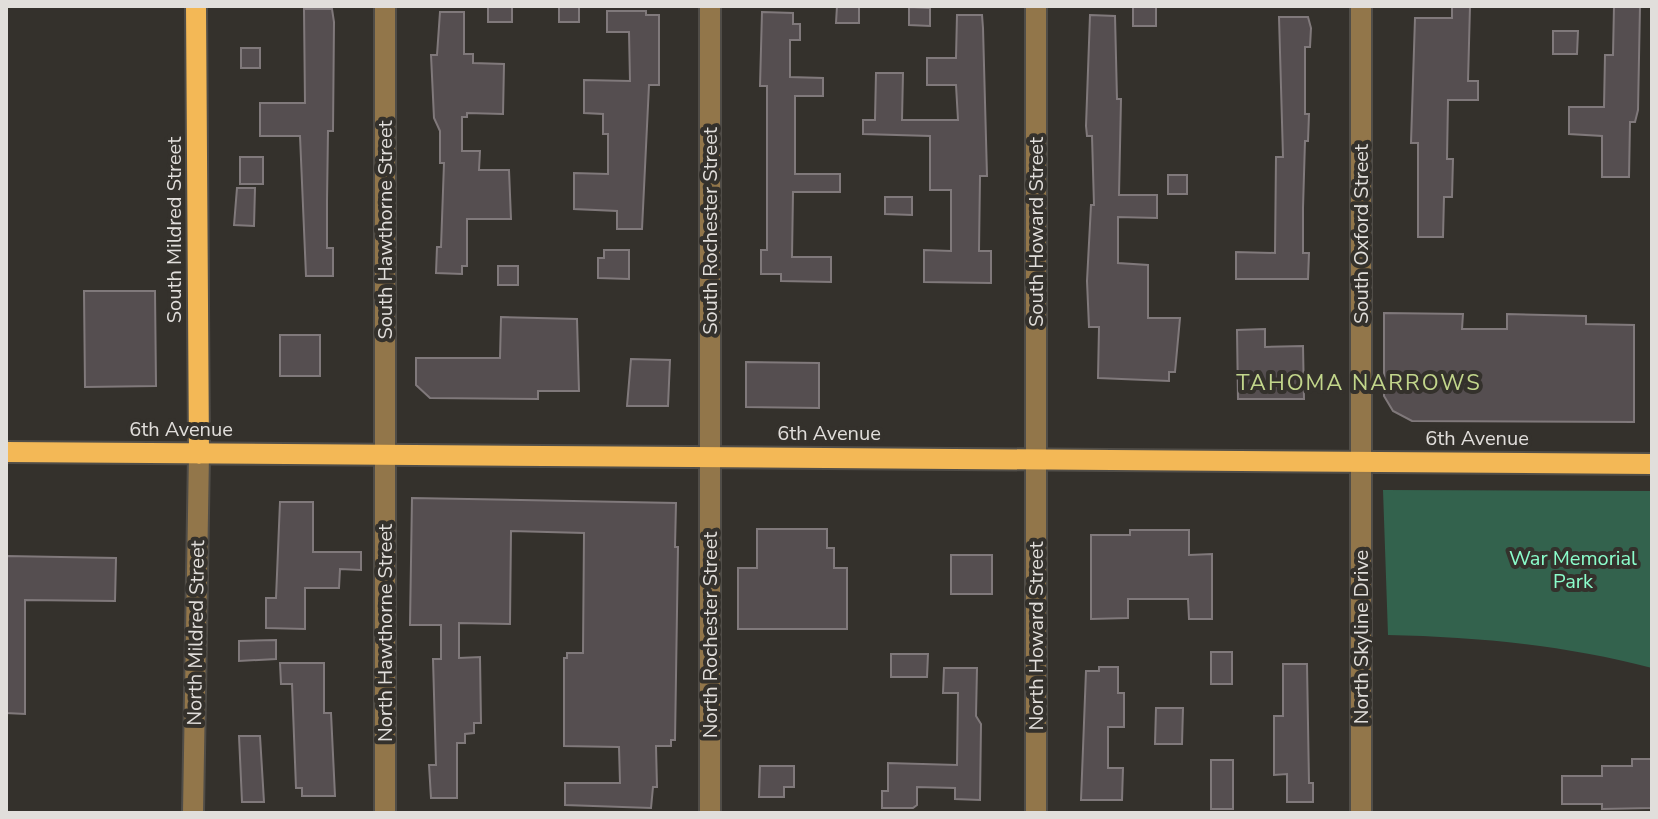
<svg xmlns="http://www.w3.org/2000/svg" width="1658" height="819" font-family="'Nunito Sans',sans-serif">
  <style>
    .green { fill: #33624d }
    .building { fill: #554e50; stroke: #80797b; stroke-width: 2 }
    .lines { fill: none; stroke-linecap: round; stroke-linejoin: round }
    .minor-casing { stroke: #504d48; stroke-width: 24 }
    .major-casing { stroke: #504d48; stroke-width: 24 }
    .minor { stroke: #92764a; stroke-width: 20 }
    .major { stroke: #f3b856; stroke-width: 20 }
    .labels { text-anchor: middle; dominant-baseline: central; stroke-width: 8; stroke-linejoin: round; paint-order: stroke }
    .street-label { font-size: 20px; fill: #e1dedb; stroke: #34312c }
    .park-label { font-size: 20px; fill: #8bfdcb; stroke: #34312c }
    .neighbourhood-label { font-size: 22px; letter-spacing: 2px; fill: #c2d68b; stroke: #34312c }
  </style>
  <rect width="100%" height="100%" fill="#34312c"/>
  <!-- green -->
  <path class="green" d="M1383 490 1652 491V668C1564 645 1478 637 1388 635Z"/>
  <!-- building -->
  <path class="building" d="M488 6H512V22H488Z
    M559 6H579V22H559Z
    M837 6H859V23H836Z
    M1133 6H1156V26H1133Z
    M1452 6H1470L1468 81H1478V100H1448L1447 159H1453L1452 197H1444L1443 237H1418V143H1411L1415 18H1452Z
    M1614 6H1640L1638 110 1635 122H1630L1629 177H1602V136L1569 134V107H1604L1605 55H1613Z
    M909 7 930 8V26L909 25Z
    M304 9H332L334 22 333 131H328L327 201V248H333V276H306L300 136H260V103H305Z
    M607 11H646V15H659V85H649L642 229H617V211L574 209V173L608 174V134H603V114L584 113V80L630 81 629 32H607Z
    M440 12H464V54H473V63L504 64 503 114 467 113V117H462V151H480L479 170H509L511 219H467V266H462V274L436 273 437 247H441L444 163H440V131L434 118 431 55H437Z
    M762 12 793 13V24H800V40H790V77L823 78V96H795V174H840V192H793L792 257H831V282L781 281V274H761V250H767V86H760Z
    M957 15H982L983 28 987 176H980L979 251H991V283L924 282V250L951 251V190H930V136L863 134V120H875L876 73H903L902 120H958L956 85H927V58H956Z
    M1090 15 1115 16 1117 99H1121L1119 195H1157V218L1118 217V263L1148 265V318H1180L1175 372H1169V381L1098 378 1099 327H1089L1087 281 1091 205H1094L1092 136H1087L1086 126Z
    M1279 17H1308L1311 28 1310 47H1305V114H1309L1308 141H1305L1303 208V253H1309L1308 279H1236V252L1275 253 1276 157H1283Z
    M1553 31H1578L1577 54H1553Z
    M241 48H260V68H241Z
    M240 157H263V184H240Z
    M1168 175H1187V194H1168Z
    M237 188H255L254 226 234 225Z
    M885 197H912V215L885 214Z
    M604 250H629V279L598 278V258H604Z
    M498 266H518V285H498Z
    M84 291H155L156 386 85 387Z
    M1384 313 1463 314 1462 329H1507V314L1586 316V324L1634 325V422L1412 421 1393 411 1384 396Z
    M501 317 577 319 579 391H538V399L430 398 416 385V358H500Z
    M1265 329V347L1303 346 1304 399H1238L1237 330Z
    M280 335H320V376H280Z
    M631 359 670 360 668 406H627Z
    M746 362 819 363V408L746 407Z
    M412 498 676 503 675 547H678L675 740H671V746H656L657 787H653L651 808 565 805V783H620L619 747 564 746V658H567V653H583L584 533 511 531 510 624 459 623V658L480 657 481 723H474V733L465 734V743H457V798H431L429 765H436L433 659H441V625H410Z
    M280 502H313V552H361V570L340 569 339 588H305V629L266 628V598H276Z
    M757 529H827V548H834V568H847V629H738V568H757Z
    M1130 530H1189V555L1212 554V619H1189L1188 599H1128V618L1091 619V535H1130Z
    M951 555H992V594H951Z
    M6 556 116 558 115 601 25 600V714L6 713Z
    M276 640V659L239 661V641Z
    M1211 652H1232V684H1211Z
    M891 654H928L927 677H891Z
    M280 663H324V713H331L335 796H302V788H296L292 684H281Z
    M1283 664H1307L1309 783H1313V802H1287V774L1274 775V716H1283Z
    M1099 667H1118V693H1124V727H1108V768H1123L1122 800H1081L1086 671H1099Z
    M944 668H977L976 716 981 724 980 800 955 799V788L917 787V805L913 808H882V791H888V763L957 765 958 693H943Z
    M1156 708H1183L1182 744H1155Z
    M239 736H260L264 802H242Z
    M1632 759H1652V808L1602 809V804H1562V776H1602V766H1632Z
    M1211 760H1233V809H1211Z
    M760 766H794V787H784V797H759Z"/>
  <g class="lines">
    <defs>
      <path id="minor" d="M710 6V813
        M1361 6V813
        M193 813 199 454
        M385 813V6
        M1036 813V6"/>
      <path id="major" d="M196 6 199 454
        M6 452 1652 464"/>
    </defs>
    <!-- minor casing -->
    <use href="#minor" class="minor-casing"/>
    <!-- major casing -->
    <use href="#major" class="major-casing"/>
    <!-- minor -->
    <use href="#minor" class="minor"/>
    <!-- major -->
    <use href="#major" class="major"/>
  </g>
  <g class="labels">
    <!-- street labels -->
    <g class="street-label">
      <text transform="translate(174 230) rotate(-90)">South Mildred Street</text>
      <text transform="translate(385 230) rotate(-90)">South Hawthorne Street</text>
      <text transform="translate(710 231) rotate(-90)">South Rochester Street</text>
      <text transform="translate(1036 232) rotate(-90)">South Howard Street</text>
      <text transform="translate(1361 234) rotate(-90)">South Oxford Street</text>
      <text x="181" y="429">6th Avenue</text>
      <text x="829" y="433">6th Avenue</text>
      <text x="1477" y="438">6th Avenue</text>
      <text transform="translate(196 633) rotate(-89)">North Mildred Street</text>
      <text transform="translate(385 633) rotate(-90)">North Hawthorne Street</text>
      <text transform="translate(710 635) rotate(-90)">North Rochester Street</text>
      <text transform="translate(1036 636) rotate(-90)">North Howard Street</text>
      <text transform="translate(1361 637) rotate(-90)">North Skyline Drive</text>
    </g>
    <!-- park labels -->
    <g class="park-label">
      <text x="1573" y="558">War Memorial<tspan x="1573" dy="23">Park</tspan></text>
    </g>
    <!-- neighbourhood labels -->
    <g class="neighbourhood-label">
      <text x="1359" y="383">TAHOMA NARROWS</text>
    </g>
  </g>
  <!-- border -->
  <rect width="1658" height="819" fill="none" stroke="#e1dedb" stroke-width="16"/>
</svg>
